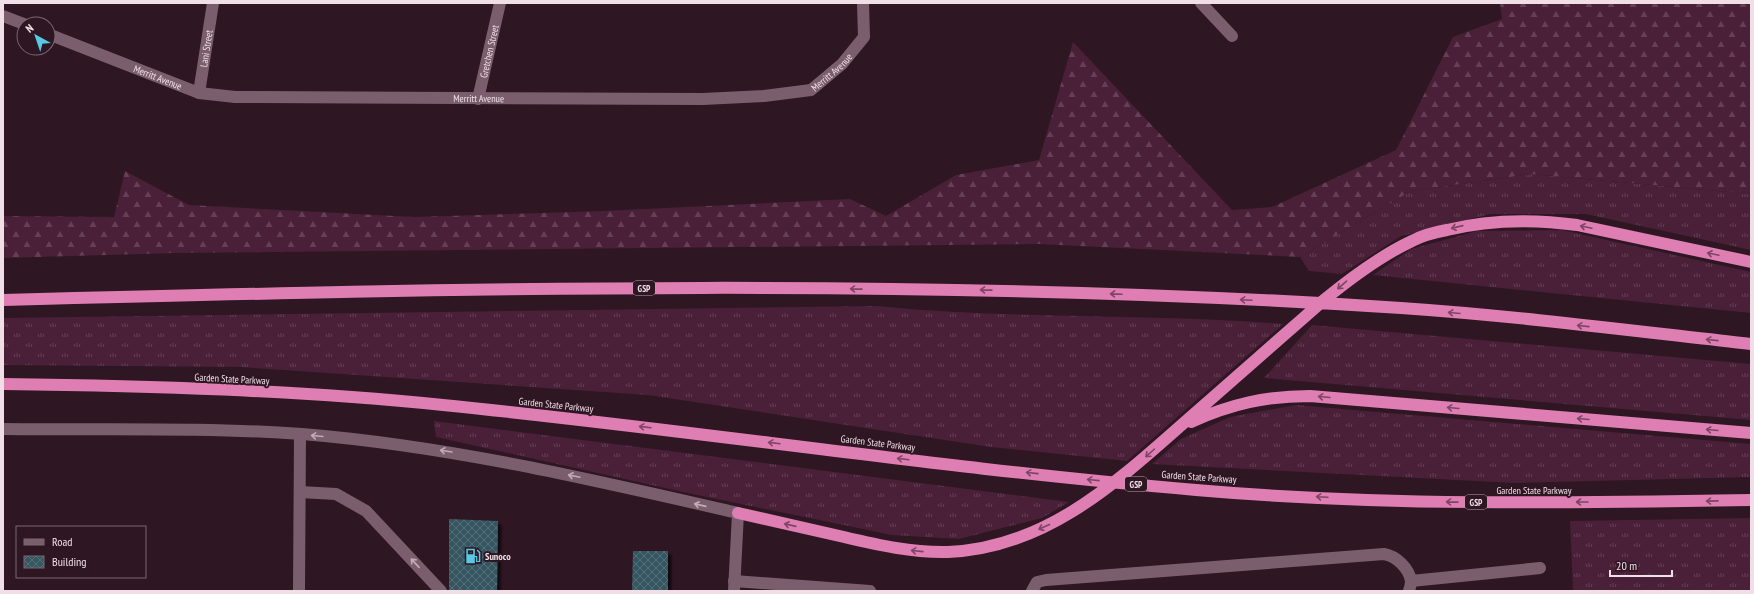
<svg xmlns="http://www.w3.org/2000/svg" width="1754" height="594" font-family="'PT Sans Narrow',sans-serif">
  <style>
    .grass { fill: url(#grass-tufts) }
    .forest { fill: url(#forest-firs) }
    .building { fill: url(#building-cross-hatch); filter: url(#shadow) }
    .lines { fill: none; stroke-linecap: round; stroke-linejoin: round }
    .minor { stroke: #7b5e6d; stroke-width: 12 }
    .highway { stroke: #df7eb3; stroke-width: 12 }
    .oneway { stroke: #7e4564 }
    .oneway2 { stroke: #c1abb6 }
    .labels { text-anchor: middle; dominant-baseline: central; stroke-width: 4; stroke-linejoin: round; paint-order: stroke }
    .shield { fill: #2e1623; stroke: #b6a3ac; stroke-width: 1 }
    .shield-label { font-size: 9px; font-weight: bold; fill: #f0dfe7 }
    .street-label { font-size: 10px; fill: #f0dfe7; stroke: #2e1623 }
    .poi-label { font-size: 10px; font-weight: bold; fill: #f0dfe7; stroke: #2e1623; text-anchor: start }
  </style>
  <defs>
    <pattern id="grass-tufts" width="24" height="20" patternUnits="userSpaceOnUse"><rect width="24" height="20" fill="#4a1f38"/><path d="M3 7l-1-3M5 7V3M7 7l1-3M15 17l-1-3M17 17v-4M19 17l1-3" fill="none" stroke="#643f55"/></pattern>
    <pattern id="forest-firs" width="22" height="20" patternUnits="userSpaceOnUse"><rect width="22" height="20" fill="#4a1f38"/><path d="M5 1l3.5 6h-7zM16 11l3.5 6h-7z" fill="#643f55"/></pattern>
    <pattern id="building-cross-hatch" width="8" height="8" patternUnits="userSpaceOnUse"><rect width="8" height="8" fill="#345760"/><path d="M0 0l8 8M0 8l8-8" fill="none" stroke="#526f77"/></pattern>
    <filter id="shadow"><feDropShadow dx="3.5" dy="3.5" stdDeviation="1" flood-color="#0009"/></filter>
  </defs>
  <rect width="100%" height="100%" fill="#2e1623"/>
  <!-- grass -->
  <path class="grass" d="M1531 174 1751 194V250L1586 214H1491L1401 236 1342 274 1309 271 1300 257 1411 191Z
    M1562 230 1751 272V313L1373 275 1411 249 1477 231Z
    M877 306C1012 320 1148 313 1283 324L1127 461 991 447 648 395 240 367 3 365V318Z
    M1312 325 1751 364V420L1264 378Z
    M1296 405 1751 444V477L1514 483 1152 464 1181 439 1230 417Z
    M434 421 1069 502 1042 518 959 539 892 535 683 492 436 437Z
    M1751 518V591H1573L1570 521Z"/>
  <!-- forest -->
  <path class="forest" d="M1500 3H1751V194L1531 174 1411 191 1300 257 1039 244 175 253 3 258V216L114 217 125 171 189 205 414 217 603 211 850 199 886 216 956 175 1039 160 1073 42 1232 210 1272 207 1396 150 1453 37 1502 19Z"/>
  <!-- building -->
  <path class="building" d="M449 519 498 521 497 591H449Z
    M633 551H668V591H632Z"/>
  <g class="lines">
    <!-- minor -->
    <g class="minor">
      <path d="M1201 3 1232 36"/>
      <path d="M3 16 24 24"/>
      <path id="s1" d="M48 34 199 93 235 97 703 99 764 96 811 90 842 64 864 37 863 3"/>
      <path id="s2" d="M199 93 213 3"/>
      <path id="s3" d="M478 99 500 3"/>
      <path d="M3 429C102 430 203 427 302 434 450 446 594 480 738 513L734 591"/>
      <path d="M300 492 336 494 366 511 441 591"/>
      <path d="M734 581 870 591"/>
      <path d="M1411 581 1540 568"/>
      <path d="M299 591 300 434"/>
      <path d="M1032 591 1037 582 1046 580 1384 554C1396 556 1409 568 1411 581 1411 584 1410 588 1409 591"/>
    </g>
    <!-- highway -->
    <path class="highway" d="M3 300C469 288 936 277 1401 308 1518 316 1635 331 1751 344
      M3 384C150 386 297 390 443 405 694 430 944 469 1196 490 1380 506 1566 503 1751 500
      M1191 422C1231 404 1266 396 1310 396L1751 433
      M738 513C774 521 809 529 844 537 878 545 913 553 948 552 1050 548 1122 477 1194 414 1237 376 1281 338 1324 300 1352 277 1380 256 1412 241 1423 235 1436 232 1447 230 1491 219 1533 219 1577 225L1751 262"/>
  </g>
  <!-- one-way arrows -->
  <defs><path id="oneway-shaft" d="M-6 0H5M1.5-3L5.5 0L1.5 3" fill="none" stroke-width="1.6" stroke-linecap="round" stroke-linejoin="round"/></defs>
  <g class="oneway">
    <use href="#oneway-shaft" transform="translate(1457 227) rotate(167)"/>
    <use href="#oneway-shaft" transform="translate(1586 227) rotate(-168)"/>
    <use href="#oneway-shaft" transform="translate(1713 254) rotate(-168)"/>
    <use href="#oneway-shaft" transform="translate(1342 285) rotate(139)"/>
    <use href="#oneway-shaft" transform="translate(856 289) rotate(-179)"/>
    <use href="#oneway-shaft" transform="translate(986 290) rotate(-179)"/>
    <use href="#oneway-shaft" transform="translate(1116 294) rotate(-178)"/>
    <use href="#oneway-shaft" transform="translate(1246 300) rotate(-177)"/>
    <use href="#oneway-shaft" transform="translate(1454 313) rotate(-175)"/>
    <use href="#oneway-shaft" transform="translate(1583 326) rotate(-174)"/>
    <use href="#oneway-shaft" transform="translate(1712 340) rotate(-174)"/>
    <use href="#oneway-shaft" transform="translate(1324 397) rotate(-175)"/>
    <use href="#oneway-shaft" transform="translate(1453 408) rotate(-175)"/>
    <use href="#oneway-shaft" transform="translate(1583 419) rotate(-175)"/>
    <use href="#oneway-shaft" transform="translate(645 427) rotate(-173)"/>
    <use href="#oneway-shaft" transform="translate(1712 430) rotate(-175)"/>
    <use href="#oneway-shaft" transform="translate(774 443) rotate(-173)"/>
    <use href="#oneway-shaft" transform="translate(1150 453) rotate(138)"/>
    <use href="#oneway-shaft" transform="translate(903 459) rotate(-173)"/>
    <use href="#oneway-shaft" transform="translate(1032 473) rotate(-174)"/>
    <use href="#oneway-shaft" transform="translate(1093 480) rotate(-174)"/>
    <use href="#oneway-shaft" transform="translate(1322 497) rotate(-177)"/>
    <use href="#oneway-shaft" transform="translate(1712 501) rotate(179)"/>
    <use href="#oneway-shaft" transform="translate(1452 502) rotate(-179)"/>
    <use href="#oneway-shaft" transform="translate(1582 502) rotate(-180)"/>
    <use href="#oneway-shaft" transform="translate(790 525) rotate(-167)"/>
    <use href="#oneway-shaft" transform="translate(1044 527) rotate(156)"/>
    <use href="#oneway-shaft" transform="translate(917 551) rotate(-174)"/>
  </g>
  <g class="oneway2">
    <use href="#oneway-shaft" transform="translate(317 436) rotate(-175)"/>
    <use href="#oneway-shaft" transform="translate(446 451) rotate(-171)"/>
    <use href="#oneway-shaft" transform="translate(574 476) rotate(-168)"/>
    <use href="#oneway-shaft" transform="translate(700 505) rotate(-167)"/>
    <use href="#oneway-shaft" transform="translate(415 563) rotate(-133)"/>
  </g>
  <!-- icons -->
  <defs>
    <symbol id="fuel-bare" viewBox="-9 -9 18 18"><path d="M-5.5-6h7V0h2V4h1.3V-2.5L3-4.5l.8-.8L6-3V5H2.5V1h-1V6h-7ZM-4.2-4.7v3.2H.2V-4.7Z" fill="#57c9e3" stroke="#2e1623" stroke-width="2.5" paint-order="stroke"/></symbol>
  </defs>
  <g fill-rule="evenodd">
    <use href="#fuel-bare" x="462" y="545" width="22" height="22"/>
  </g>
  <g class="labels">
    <!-- shield labels -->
    <g class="shield">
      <rect x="633" y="281" width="22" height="14" rx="3"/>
      <rect x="1125" y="477" width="22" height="14" rx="3"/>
      <rect x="1465" y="495" width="22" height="14" rx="3"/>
    </g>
    <g class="shield-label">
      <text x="644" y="288">GSP</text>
      <text x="1136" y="484">GSP</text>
      <text x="1476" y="502">GSP</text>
    </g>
    <!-- street labels -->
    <g class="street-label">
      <text stroke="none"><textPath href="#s2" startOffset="45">Lani Street</textPath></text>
      <text stroke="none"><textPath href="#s3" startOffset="49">Gretchen Street</textPath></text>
      <text stroke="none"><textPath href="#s1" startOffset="802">Merritt Avenue</textPath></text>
      <text stroke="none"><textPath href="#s1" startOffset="118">Merritt Avenue</textPath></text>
      <text stroke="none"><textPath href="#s1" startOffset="442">Merritt Avenue</textPath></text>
      <text transform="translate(232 379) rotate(3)">Garden State Parkway</text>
      <text transform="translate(556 405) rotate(6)">Garden State Parkway</text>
      <text transform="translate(878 443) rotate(7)">Garden State Parkway</text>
      <text transform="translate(1199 477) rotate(4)">Garden State Parkway</text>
      <text x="1534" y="490">Garden State Parkway</text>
    </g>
    <!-- poi labels -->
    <g class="poi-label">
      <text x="485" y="556">Sunoco</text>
    </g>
  </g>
  <!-- border -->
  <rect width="1754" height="594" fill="none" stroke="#f0dfe7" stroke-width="8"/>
  <!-- legend -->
  <rect x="16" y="526" width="130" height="52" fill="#2e1623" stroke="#7c6671"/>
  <rect x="24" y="539" width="20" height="6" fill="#7b5e6d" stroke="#7c6671"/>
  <text x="52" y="546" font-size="12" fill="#f0dfe7">Road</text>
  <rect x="24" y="556" width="20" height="12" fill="url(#building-cross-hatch)" stroke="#7c6671"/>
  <text x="52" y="566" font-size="12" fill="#f0dfe7">Building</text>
  <!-- north arrow -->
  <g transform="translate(36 36) rotate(320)"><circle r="19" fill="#2e1623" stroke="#7c6671"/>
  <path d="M0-3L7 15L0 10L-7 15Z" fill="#57c9e3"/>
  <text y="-6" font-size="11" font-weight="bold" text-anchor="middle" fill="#f0dfe7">N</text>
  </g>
  <!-- scale -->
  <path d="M1610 570v6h62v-6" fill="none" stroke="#f0dfe7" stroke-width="2"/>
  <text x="1616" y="570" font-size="12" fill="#f0dfe7" stroke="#2e1623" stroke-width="3" paint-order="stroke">20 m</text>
</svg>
